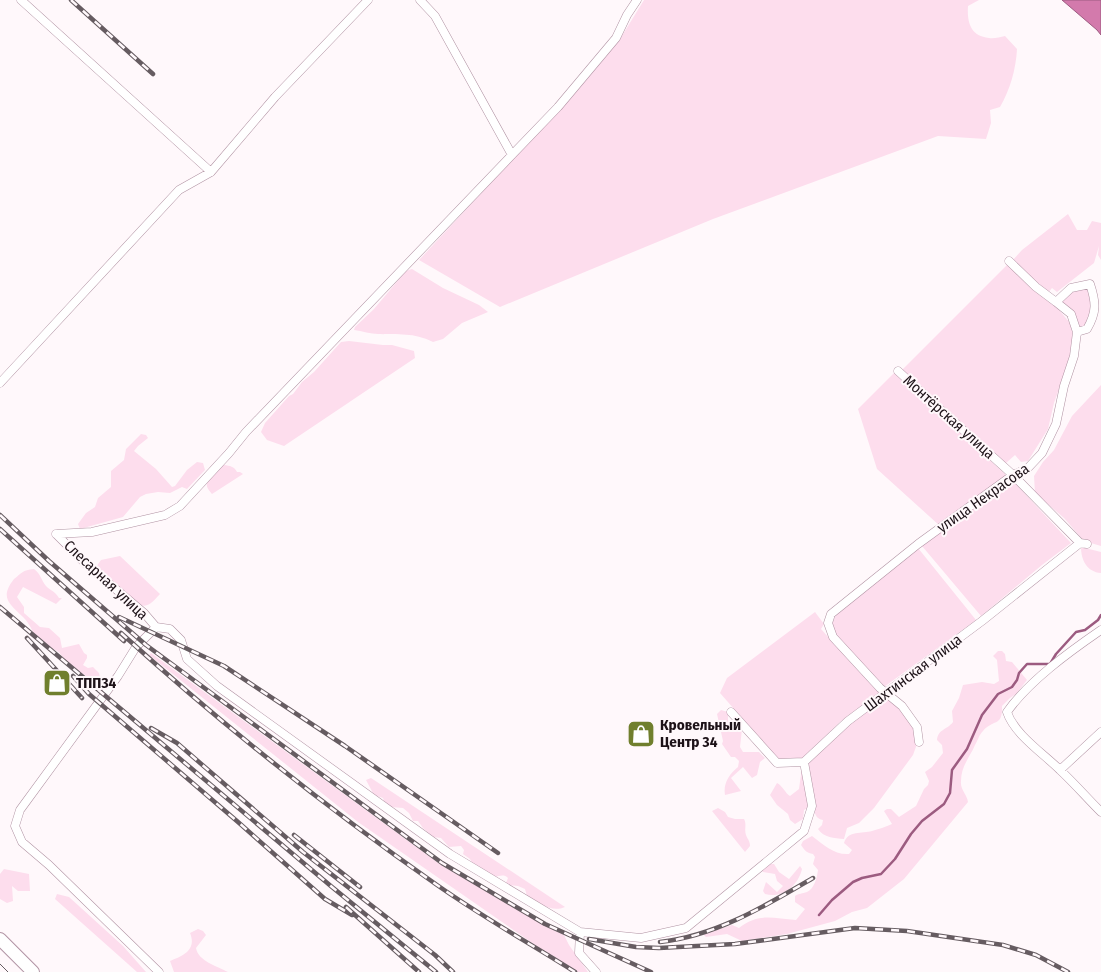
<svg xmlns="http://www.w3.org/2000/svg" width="1101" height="972" font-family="'Fira Sans Condensed',sans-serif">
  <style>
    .green { fill: #fddded }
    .water { fill: #d37aac; stroke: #9c5b80 }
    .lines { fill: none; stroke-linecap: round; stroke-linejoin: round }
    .stream { stroke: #9c5b80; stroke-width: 2.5 }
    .minor-casing { stroke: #b193a3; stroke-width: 9 }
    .primary-casing { stroke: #b193a3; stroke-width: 14 }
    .minor { stroke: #fff; stroke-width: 8 }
    .primary { stroke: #fff; stroke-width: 12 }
    .tram { stroke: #665c61; stroke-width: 1 }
    .rail-casing { stroke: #665c61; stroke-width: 4.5 }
    .rail { stroke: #fff8fb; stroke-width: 2.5; stroke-dasharray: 8; stroke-linecap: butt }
    .labels { text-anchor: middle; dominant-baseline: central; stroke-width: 4; stroke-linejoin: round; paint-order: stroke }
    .street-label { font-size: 15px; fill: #1d1218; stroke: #fff8fb }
    .poi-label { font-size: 15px; font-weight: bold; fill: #1d1218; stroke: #fff8fb; text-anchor: start }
  </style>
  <rect width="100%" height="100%" fill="#fff8fb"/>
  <!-- green -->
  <path class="green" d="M644 0H979L968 6C967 22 970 36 989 38 994 39 1000 37 1005 36L1017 49C1016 69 1010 90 1000 107L990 110 991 123 986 139 938 136 713 219 500 307 419 260 555 114 620 39Z
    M1068 214 1077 230H1087L1092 221 1101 223V260L1098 255 1099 246 1094 263 1057 292 1052 288 1048 293 1012 261 1022 250Z
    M1009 263 1039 294 1054 304 1070 323 1073 336 1070 358 1054 403 1048 429 1028 461 1021 462 1015 455 1006 463 901 371Z
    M412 269 443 288 479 305 488 312 462 323 443 339 433 342C413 332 399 335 378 334 371 334 362 331 354 330L355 327 374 309 406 271Z
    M1088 286C1095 304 1095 311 1085 328L1079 329 1059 302 1072 290Z
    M349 341 383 345H392L414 351 415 358 284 446 267 440 261 432 265 423 289 396 293 394 302 382 314 372 341 342Z
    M894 373 1006 475 940 526 877 469 858 409Z
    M1101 385V546L1084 541 1064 518 1035 493 1034 476 1043 462 1054 450 1072 416Z
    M141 434 146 435 148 438 138 446 134 451 156 469 172 487 175 486 187 470 197 462 203 463 205 470 187 489 182 487 170 493 158 492 146 494 140 497 123 517 80 529 78 524 86 513 95 507 98 498 111 487V471L124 460 126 449Z
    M224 465C230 466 234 466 237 472H240L243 474 212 494C211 493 207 488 207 486 206 479 218 468 224 465Z
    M1012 480 1071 543 1042 565 981 616 922 546Z
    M1081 547 1101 552V573C1087 572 1081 560 1081 547Z
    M918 548 976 620 884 687 837 636 832 624 837 613Z
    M120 556 160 594C154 600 149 608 141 605L96 567 101 560Z
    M34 569C41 574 41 580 46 586 51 591 55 591 59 598H62L56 604 23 587 17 597 24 607V613L40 627 49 628 60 638 62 648 79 644 84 653 87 655V658L83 665 88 668 93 667 99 673 100 678 96 680C91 676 87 677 82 674 77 671 71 666 67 662 63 659 61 653 57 651 52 648 43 647 40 643 33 635 32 626 23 617 8 603 0 597 14 579 22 573 22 570 34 569Z
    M815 612 824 624 821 629 879 693 841 721 802 759H778L720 693 727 678Z
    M998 651H1002L1005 654 1006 661 1012 662 1027 680 1016 694 1010 698 1002 706C1003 727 993 719 983 731 979 735 978 740 975 745 970 757 961 766 961 781 960 790 967 794 968 802L904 879 867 908 852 912 835 921 787 934 742 941 727 934 706 937 703 934 732 925 739 928C759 912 774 919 796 920L805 909 795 902V896C799 893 802 894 807 892 814 889 817 878 818 870L813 864 815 857 813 854C807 853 805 851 801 845L803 841 812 836C824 845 834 855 849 854L852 850 844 843C848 830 862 834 872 831 878 829 886 827 892 824L884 811 887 809H891L899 817 916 806 924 789 928 785 929 781 925 772 932 767 943 753 942 745 937 740C938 729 947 730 953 722L952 711 959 698 963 685 982 682 994 684 999 681 997 660 993 656Z
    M151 653 441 865 543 924 564 935 569 945 588 972H574L358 822 149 655Z
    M886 698 899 708 914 728 917 744 913 755 874 808 859 823 847 828 844 839C834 838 824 838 818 829L822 825 823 820C817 819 815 815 814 810L808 808 804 810 803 819 795 824 790 820 788 814 777 805 770 795 777 783C783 786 785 793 790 796L799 789 802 767 845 726Z
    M721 710 728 712V729L731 731 739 727 742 729 740 747 743 752H759L765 758 760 762 757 775 752 778 743 767 731 778 741 791 725 795C723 784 729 774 738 767L739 761 735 757H731L722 744 723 741 717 714Z
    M371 778 565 907C552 913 538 903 527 896L525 889 518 886 508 885 506 883 508 878C504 874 500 876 494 877L472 863 470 859 463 854 464 850 461 846 449 847 441 838 433 837 423 828 418 821H413L409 813 403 808 391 807 385 804 383 798 374 795 366 780Z
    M718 808 725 812 728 817 735 819H744C747 824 744 829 746 835 748 840 750 841 750 846L745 852 712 811Z
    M767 864H774L779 872 789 879 800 866 802 869C798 886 782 899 765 894L763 891 766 882 777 892 783 886 777 881 775 874 763 872 762 870Z
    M4 869 29 874 30 891H18L12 886 13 901 7 903 0 899V874Z
    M57 894 69 897 123 946 146 972H137L55 899Z
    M198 929 203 931 206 935 196 948C198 961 217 966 228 972H174L170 961C183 956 197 950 190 933Z"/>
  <!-- water -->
  <path class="water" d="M1062 0H1101V35L1097 30Z"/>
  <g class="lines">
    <!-- stream -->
    <path class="stream" d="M819 915 832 900 853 882 862 878 881 874 895 859 911 834 922 821 944 804 950 793 952 770 967 749 982 715 998 694 1012 687 1017 680 1019 673 1027 664H1050L1056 654 1076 632 1085 630 1098 620 1101 615"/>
    <defs>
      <path id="minor" d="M21 0 211 172
        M420 0 435 16 512 155
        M1009 261 1036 287 1056 302
        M898 371 1013 475 1080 543 1087 544
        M0 383 179 190 211 172 275 97 368 0
        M56 534 86 564 144 613 156 627 170 629 181 640 187 659 217 686 450 854 580 932 641 938 686 928 804 831 812 806 804 762 848 721 982 621 1080 543
        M56 534 92 532 165 515 180 506 229 453 246 432 558 107 616 38 627 15 637 0
        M156 627 136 647 118 676 20 810 15 826 22 842 49 865 159 972
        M1101 630C1069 652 1029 681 1007 712 1014 734 1044 754 1060 770 1074 783 1087 798 1101 812
        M731 712 777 763 804 762
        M919 742 917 727 902 706 880 688 833 637 828 623 831 614 918 544 1013 475 1027 469 1042 453 1056 424 1064 386 1074 356 1077 332 1071 314 1056 302 1071 288 1090 284C1096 302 1097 312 1087 329L1077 332
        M1060 770 1101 732
        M580 932 579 953 596 972"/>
      <path id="primary" d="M0 939 33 972"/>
    </defs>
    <!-- minor casing -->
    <use href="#minor" class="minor-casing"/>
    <!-- primary casing -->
    <use href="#primary" class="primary-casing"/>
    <!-- minor -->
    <use href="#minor" class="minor"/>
    <!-- primary -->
    <use href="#primary" class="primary"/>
    <!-- tram -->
    <path class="tram" d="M0 964 8 972"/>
    <defs>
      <path id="rail" d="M71 0 153 74
        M0 515 49 561 146 645 442 863 545 924 651 972
        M0 529 124 641
        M0 607 332 887 436 972
        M119 617 224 666 345 746 498 853
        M121 633C220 723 327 808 437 885 481 916 529 943 575 972
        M27 638 82 698
        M73 676 89 694 238 822 325 899 352 915
        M151 728 177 743 303 852 435 955 453 972
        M294 835 360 887
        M346 907 419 972
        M589 939 636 947 659 948 735 944 855 928 907 931 1003 945 1036 955 1068 972
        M660 942C716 936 765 906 813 878"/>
    </defs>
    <!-- rail casing -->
    <use href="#rail" class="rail-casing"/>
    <!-- rail -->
    <use href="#rail" class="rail"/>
  </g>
  <!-- icons -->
  <defs>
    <symbol id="shop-square" viewBox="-11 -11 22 22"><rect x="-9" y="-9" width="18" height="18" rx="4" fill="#707f2d" stroke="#fff8fb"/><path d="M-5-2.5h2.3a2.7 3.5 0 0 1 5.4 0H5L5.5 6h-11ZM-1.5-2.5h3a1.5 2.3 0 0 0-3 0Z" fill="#fff"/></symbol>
  </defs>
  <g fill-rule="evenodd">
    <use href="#shop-square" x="41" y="667" width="32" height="32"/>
    <use href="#shop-square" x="625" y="718" width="32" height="32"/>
  </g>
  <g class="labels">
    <!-- street labels -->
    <g class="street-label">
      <text transform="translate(949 417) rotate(42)">Монтёрская улица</text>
      <text transform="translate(983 498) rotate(-35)">улица Некрасова</text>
      <text transform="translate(106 580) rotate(43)">Слесарная улица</text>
      <text transform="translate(913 673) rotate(-37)">Шахтинская улица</text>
    </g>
    <!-- poi labels -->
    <g class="poi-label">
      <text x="76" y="683">ТПП34</text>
      <text x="660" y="725">Кровельный<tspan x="660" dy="17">Центр 34</tspan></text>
    </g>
  </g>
</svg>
